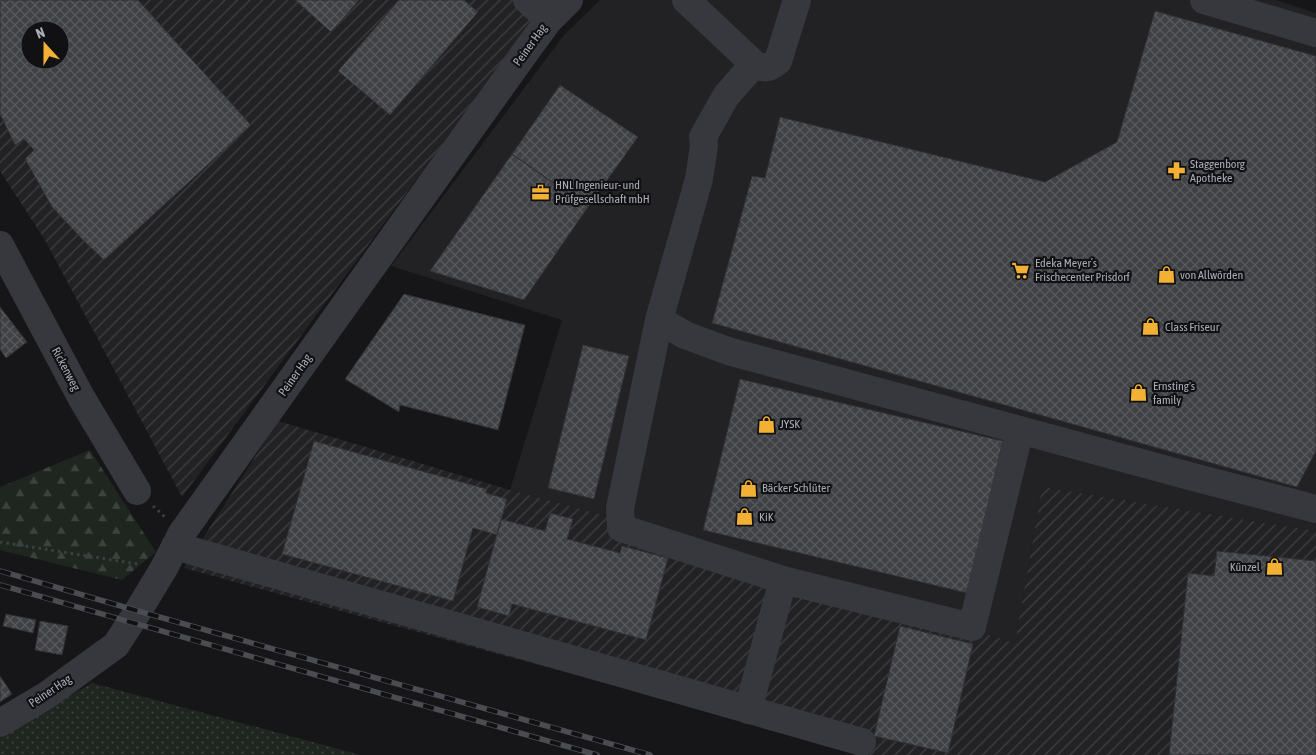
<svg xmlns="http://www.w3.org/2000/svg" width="1316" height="755" font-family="'Asap Condensed',sans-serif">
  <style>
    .built { fill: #222225 }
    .industrial { fill: url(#industrial-furrows) }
    .grass { fill: url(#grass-dots) }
    .forest { fill: url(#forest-firs) }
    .building { fill: url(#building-cross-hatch); stroke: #303034; fill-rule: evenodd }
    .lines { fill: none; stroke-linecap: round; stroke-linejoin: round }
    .path { stroke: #3d3f44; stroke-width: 3; stroke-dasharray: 2.5 4; stroke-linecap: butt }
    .minor { stroke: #37383d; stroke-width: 28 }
    .rail-casing { stroke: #4a4c52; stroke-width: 5.5 }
    .rail { stroke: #111113; stroke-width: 4; stroke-dasharray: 11; stroke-linecap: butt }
    .labels { text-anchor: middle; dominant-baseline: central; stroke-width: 4.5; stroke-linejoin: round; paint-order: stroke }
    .street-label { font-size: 12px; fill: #a8adb8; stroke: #111113 }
    .poi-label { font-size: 12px; fill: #a8adb8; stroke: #111113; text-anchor: start }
  </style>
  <defs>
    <pattern id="industrial-furrows" width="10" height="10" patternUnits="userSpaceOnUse" patternTransform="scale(1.25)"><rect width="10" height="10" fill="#222225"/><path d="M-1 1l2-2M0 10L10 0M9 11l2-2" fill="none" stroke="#3f3f43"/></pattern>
    <pattern id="grass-dots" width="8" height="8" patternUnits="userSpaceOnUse" patternTransform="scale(1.25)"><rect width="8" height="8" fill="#1e261f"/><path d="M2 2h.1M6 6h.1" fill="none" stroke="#3c433d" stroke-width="1.8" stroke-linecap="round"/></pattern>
    <pattern id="forest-firs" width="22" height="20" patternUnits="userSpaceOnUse" patternTransform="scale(1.25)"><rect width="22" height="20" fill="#1e261f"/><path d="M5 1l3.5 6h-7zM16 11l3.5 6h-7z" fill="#3c433d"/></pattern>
    <pattern id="building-cross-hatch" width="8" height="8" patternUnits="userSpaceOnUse" patternTransform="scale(1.25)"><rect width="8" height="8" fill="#404145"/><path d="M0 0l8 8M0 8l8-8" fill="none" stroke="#595a5e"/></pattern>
  </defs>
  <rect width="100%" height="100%" fill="#161618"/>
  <!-- built -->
  <path class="built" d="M600 0H1276L1316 13V531L1042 487 1015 643 608 516 510 490 562 320 391 266 564 35Z"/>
  <!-- industrial -->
  <path class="industrial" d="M87 0H549L182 497 45 240 0 171V75L30 60H60V30Z
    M278 421 510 490 608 516 1015 643 1042 487 1316 531V755H868L184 568Z"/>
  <!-- grass -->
  <path class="grass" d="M92 683 361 755H0V735Z"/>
  <!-- forest -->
  <path class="forest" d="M90 450 156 552 122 580 0 550V487Z"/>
  <!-- building -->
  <path class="building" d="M0 0H138L251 125 104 260 83 240 52 207 25 159 34 150 24 139 15 145 0 114ZM30 30H60V60H30Z
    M295 0H359L331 32Z
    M399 0H464L478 12 390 115 338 71Z
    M1155 11 1316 56V451L1297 487 712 323 752 176 765 178 780 117 1045 182 1117 142Z
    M560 85 638 137 588 207 512 154Z
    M512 154 588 207 524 300 430 271Z
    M404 294 525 325 498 430 400 405 399 412 345 379Z
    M0 307 27 342 6 358 0 349Z
    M583 345 629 356 594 499 548 488Z
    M740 379 1003 441 967 593 703 530Z
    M314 441 487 489 486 493 507 499 497 535 473 528 453 601 282 554Z
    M550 513 573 519 567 539 620 553 622 546 668 558 646 640 512 604 509 616 477 607 501 519 545 531Z
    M1217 551 1316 561V755H1169L1188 573 1214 576Z
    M6 614 36 620 33 633 3 626Z
    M40 621 68 626 62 655 35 650Z
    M900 626 973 644 948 753 874 736Z
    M0 676 12 694 0 702Z"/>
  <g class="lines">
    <!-- path -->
    <path class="path" d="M153 506 165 517
      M0 542 138 564"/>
    <!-- minor -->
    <path class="minor" d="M527 0 549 20
      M686 0 754 64C765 69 768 69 778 61L797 0
      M1204 0 1316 33
      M754 64 726 96 703 137 704 146 699 179 659 320 620 508 621 528 783 580 972 627 1016 446
      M0 245 81 397 137 491
      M659 320 685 335 728 351 1193 477 1316 509
      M175 546 862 742
      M748 710 783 580
      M0 723 47 695 116 645 138 611 164 568 182 533 529 47 549 20 569 0"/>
    <defs>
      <path id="rail" d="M0 571 138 611 650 755
        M0 585 597 755"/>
    </defs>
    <!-- rail casing -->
    <use href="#rail" class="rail-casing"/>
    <!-- rail -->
    <use href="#rail" class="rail"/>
  </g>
  <!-- icons -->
  <defs>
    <symbol id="pharmacy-bare" viewBox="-9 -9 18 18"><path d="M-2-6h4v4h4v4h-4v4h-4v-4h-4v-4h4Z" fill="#f2b134" stroke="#111113" stroke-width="2.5" paint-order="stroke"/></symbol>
    <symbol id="office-bare" viewBox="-9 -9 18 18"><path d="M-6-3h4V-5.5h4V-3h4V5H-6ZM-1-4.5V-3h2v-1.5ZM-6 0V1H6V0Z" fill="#f2b134" stroke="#111113" stroke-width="2.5" paint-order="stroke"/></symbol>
    <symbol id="supermarket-bare" viewBox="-9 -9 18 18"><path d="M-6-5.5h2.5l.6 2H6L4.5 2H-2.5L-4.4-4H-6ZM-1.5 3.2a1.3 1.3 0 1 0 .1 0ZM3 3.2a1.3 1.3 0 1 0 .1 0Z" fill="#f2b134" stroke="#111113" stroke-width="2.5" paint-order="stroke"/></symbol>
    <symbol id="shop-bare" viewBox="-9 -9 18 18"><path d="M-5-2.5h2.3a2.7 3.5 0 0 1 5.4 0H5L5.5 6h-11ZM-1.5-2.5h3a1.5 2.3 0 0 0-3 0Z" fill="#f2b134" stroke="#111113" stroke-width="2.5" paint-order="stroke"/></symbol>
  </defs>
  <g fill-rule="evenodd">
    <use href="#pharmacy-bare" x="1164" y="158" width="25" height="25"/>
    <use href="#office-bare" x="528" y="180" width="25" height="25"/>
    <use href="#supermarket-bare" x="1008" y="258" width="25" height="25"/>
    <use href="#shop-bare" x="1154" y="262" width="25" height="25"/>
    <use href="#shop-bare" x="1138" y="314" width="25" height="25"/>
    <use href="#shop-bare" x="1126" y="380" width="25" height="25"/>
    <use href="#shop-bare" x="754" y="412" width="25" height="25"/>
    <use href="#shop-bare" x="736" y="476" width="25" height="25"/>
    <use href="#shop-bare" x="732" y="504" width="25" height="25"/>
    <use href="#shop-bare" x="1262" y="554" width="25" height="25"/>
  </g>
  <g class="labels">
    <!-- street labels -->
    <g class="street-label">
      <text transform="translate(530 45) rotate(-54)">Peiner Hag</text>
      <text transform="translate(66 369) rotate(62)">Rickenweg</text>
      <text transform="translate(295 375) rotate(-55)">Peiner Hag</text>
      <text transform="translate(50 691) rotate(-34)">Peiner Hag</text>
    </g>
    <!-- poi labels -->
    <g class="poi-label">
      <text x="1190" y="164">Staggenborg<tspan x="1190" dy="14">Apotheke</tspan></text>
      <text x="555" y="185">HNL Ingenieur- und<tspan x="555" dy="14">Prüfgesellschaft mbH</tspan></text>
      <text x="1035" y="263">Edeka Meyer´s<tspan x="1035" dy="14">Frischecenter Prisdorf</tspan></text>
      <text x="1180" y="275">von Allwörden</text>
      <text x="1165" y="327">Class Friseur</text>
      <text x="1153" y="386">Ernsting's<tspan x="1153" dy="14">family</tspan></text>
      <text x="780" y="424">JYSK</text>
      <text x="762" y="488">Bäcker Schlüter</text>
      <text x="759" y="517">KiK</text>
      <text x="1260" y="567" text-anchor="end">Künzel</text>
    </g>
  </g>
  <!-- north arrow -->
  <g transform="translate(45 45) rotate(339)"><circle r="24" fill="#111113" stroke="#4d4f55"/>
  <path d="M0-4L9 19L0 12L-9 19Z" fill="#f2b134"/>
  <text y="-8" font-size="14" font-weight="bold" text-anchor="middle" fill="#a8adb8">N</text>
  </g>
</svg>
